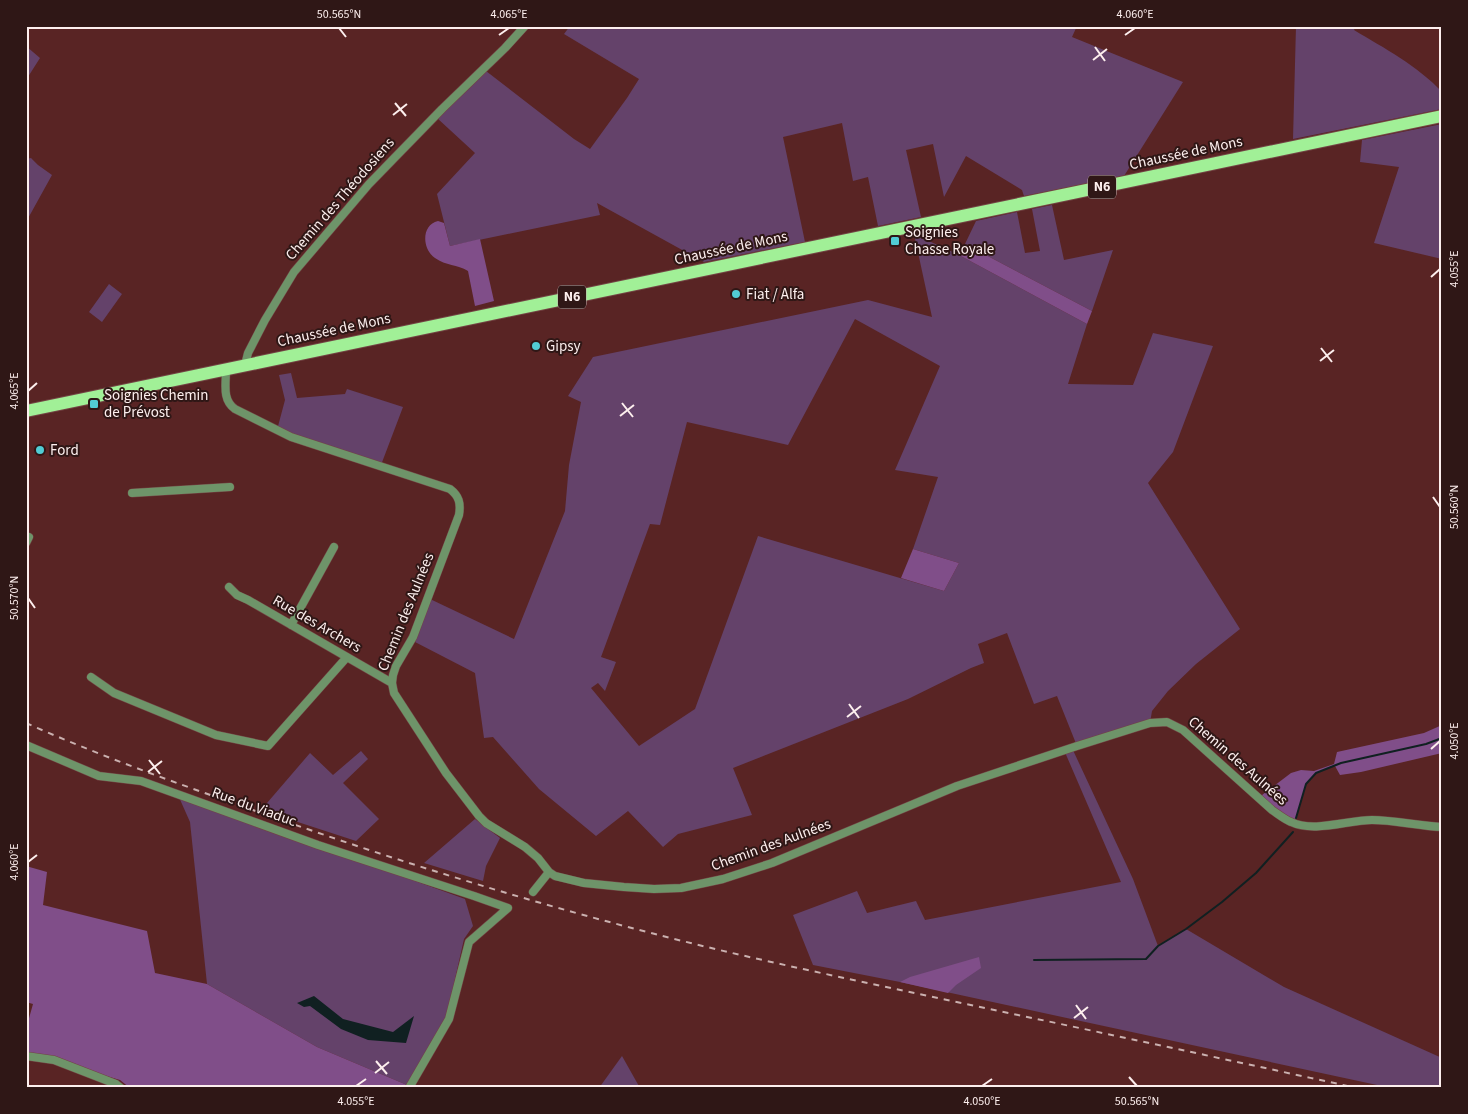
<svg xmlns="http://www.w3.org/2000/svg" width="1468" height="1114" font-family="'Source Sans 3',sans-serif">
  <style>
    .green { fill: #64426a; fill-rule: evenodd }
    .forest { fill: #804e89 }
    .water { fill: #102021 }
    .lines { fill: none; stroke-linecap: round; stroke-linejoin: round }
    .stream { stroke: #102021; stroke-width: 2 }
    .street-casing { stroke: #734444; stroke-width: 9 }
    .primary-casing { stroke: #734444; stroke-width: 14 }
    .street { stroke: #6e9469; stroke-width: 8 }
    .primary { stroke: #a1f097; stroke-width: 12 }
    .rail { stroke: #cab0af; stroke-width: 2; stroke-dasharray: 6 6; stroke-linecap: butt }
    .ticks { fill: none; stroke: #fdefee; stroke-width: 2 }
    .poi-dot { fill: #51ccd4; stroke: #2f1716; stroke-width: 2 }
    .labels { text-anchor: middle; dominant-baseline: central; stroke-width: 4; stroke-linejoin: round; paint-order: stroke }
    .shield { fill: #2f1716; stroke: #bfaead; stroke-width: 1 }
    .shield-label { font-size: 14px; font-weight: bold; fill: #fdefee }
    .street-label { font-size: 15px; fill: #fdefee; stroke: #2f1716 }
    .poi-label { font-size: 15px; fill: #fdefee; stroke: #2f1716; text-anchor: start }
    .neatline { fill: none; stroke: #fdefee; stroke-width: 2 }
    .ticks-label { font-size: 12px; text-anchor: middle; fill: #fdefee }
  </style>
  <rect width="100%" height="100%" fill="#592424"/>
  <!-- green -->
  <path class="green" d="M570 26H1077L1072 37 1183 82 1124 176 1024 196 1022 190 966 156 944 197 933 144 906 150 921 217 878 226 868 177 853 181 842 123 783 137 805 242 704 262 597 203 600 215 450 246 437 194 475 153 437 118 486 71 574 139 590 149 627 98 639 79 564 34Z
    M1296 26H1356L1354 30C1384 48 1418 66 1442 92V109L1293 139Z
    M26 46 40 58 26 80Z
    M1442 124V259L1374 243 1399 167 1360 162 1362 140Z
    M31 158 38 165 52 175 26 222V159Z
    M1052 205 1064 260 1113 250 1092 311 965 244 976 221 1017 212 1025 253 1040 251 1032 209Z
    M914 234 959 255 1087 324 1068 384 1133 385 1153 333 1213 346 1173 452 1148 483 1240 629 1196 664 1168 691 1152 711 1150 723 1077 746 1057 696 1034 704 1007 633 978 644 984 663 971 668 908 699 733 768 752 815 678 834 663 847 628 811 596 836 539 789 493 737 484 738 475 673 415 642 430 599 514 639 565 511 569 465 581 402 568 396 593 357 868 300 932 317ZM855 319 940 366 895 470 938 477 913 549 959 563 944 591 758 536 695 709 639 746 591 688 598 683 605 691 616 662 601 657 650 524 660 525 687 422 788 445Z
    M109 284 122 294 102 322 89 312Z
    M291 373 297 398 345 394 347 389 403 407 381 465 277 430 285 400 279 375Z
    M1072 748 1133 879 1158 946 1186 929 1284 987 1442 1058V1088H1391L900 982 813 965 793 915 857 891 867 913 916 901 925 920 1121 882 1064 750Z
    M361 751 368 759 343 783 379 819 356 841 261 810 310 753 333 775Z
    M178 795 465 899 473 926 464 939 446 1019 407 1085 317 1047 207 984 190 822Z
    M475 819 500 838 486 866 483 881 424 863Z
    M622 1056 640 1088H599Z"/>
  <!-- forest -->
  <path class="forest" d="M438 221 444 223 450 246 480 239 494 301 475 306 468 271C457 264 446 266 435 258 422 249 421 225 438 221Z
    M965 244 1092 311 1087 324 959 255Z
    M913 549 959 563 944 591 901 578Z
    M1442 725V753L1361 772 1340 775 1335 766 1316 773 1306 784 1294 824 1258 798 1291 773 1301 770 1314 771 1334 764 1337 752 1424 733Z
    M26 866 47 872 43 905 147 931 155 973 207 984 317 1047 407 1085 406 1088H130L120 1080 26 1053V1029L33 1004 26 1002Z
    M979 957 981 968 956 985 948 993 900 982 910 977Z"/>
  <!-- water -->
  <path class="water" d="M314 996 343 1019 393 1032 414 1016 406 1043 368 1040 341 1029 310 1006 304 1007 297 1003Z"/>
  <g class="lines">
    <!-- stream -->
    <path class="stream" d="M1296 818 1306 784 1316 773 1341 763 1426 744 1442 738
      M1034 960 1146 959 1158 946 1186 929 1222 902 1256 873 1293 832"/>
    <defs>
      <path id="street" d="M245 365 248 353 265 320 294 272 369 184 442 109 505 48 525 26
        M226 370C226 384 222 400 235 409L291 437 450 489C459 496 461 503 459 515L413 637 396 666 393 675 392 683 394 693 446 773 479 816 486 823 525 847 538 858 549 872 555 876 584 883 624 887 654 889 681 888 723 879 772 863 957 786 1077 746 1150 723 1167 722 1183 730 1272 810C1278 814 1284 819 1291 822 1314 833 1348 820 1372 820 1395 820 1418 826 1442 827
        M132 493 230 487
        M26 543 29 537
        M229 587 237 595 248 600 392 683
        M291 625 334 547
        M91 677 114 693 216 735 268 746 347 657
        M26 745 99 776 141 781 318 845 474 896 508 908 469 942 449 1019 409 1088
        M533 892 549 872
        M26 1056 54 1060 116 1084 121 1088"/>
      <path id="primary" d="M26 411 1442 116"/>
    </defs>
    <!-- street casing -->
    <use href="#street" class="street-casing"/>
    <!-- primary casing -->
    <use href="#primary" class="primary-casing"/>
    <!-- street -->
    <use href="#street" class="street"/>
    <!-- primary -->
    <use href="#primary" class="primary"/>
    <!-- rail -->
    <path class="rail" d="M26 723C107 759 190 788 273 817 397 861 523 900 651 933 747 958 845 978 942 999 1081 1028 1219 1058 1357 1088"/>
  </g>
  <!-- ticks -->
  <path class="ticks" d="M339 28 346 37M499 35 509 28M1125 35 1135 28M1095 47 1105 61M1093 60 1107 49M395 103 406 116M393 115 407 104M1431 277 1440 269M1321 348 1332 362M1320 361 1334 350M28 391 37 383M622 403 633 417M620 416 634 405M1433 497 1440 507M28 598 35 608M849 704 859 718M847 717 861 706M1431 749 1440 741M149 760 160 774M148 772 162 761M28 862 37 855M1076 1005 1086 1019M1074 1018 1088 1007M376 1061 387 1074M375 1073 389 1062M1129 1077 1137 1086M356 1086 366 1079M982 1086 992 1079"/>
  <!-- markers -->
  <g class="poi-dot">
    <rect x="890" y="236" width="10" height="10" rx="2.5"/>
    <circle cx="736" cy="294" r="5"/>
    <circle cx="536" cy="346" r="5"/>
    <rect x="89" y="399" width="10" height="10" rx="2.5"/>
    <circle cx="40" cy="450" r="5"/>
  </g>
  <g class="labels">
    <!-- shield labels -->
    <g class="shield">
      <rect x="1088" y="175.5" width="28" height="23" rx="4"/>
      <rect x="558" y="285.5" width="28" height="23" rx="4"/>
    </g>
    <g class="shield-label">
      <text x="1102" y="187">N6</text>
      <text x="572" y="297">N6</text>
    </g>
    <!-- street labels -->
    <g class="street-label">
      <text transform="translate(1186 153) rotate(-12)">Chaussée de Mons</text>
      <text transform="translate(340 199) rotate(-49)">Chemin des Théodosiens</text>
      <text transform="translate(731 248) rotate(-12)">Chaussée de Mons</text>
      <text transform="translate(334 330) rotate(-12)">Chaussée de Mons</text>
      <text transform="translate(406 612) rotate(-68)">Chemin des Aulnées</text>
      <text transform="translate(317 624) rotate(30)">Rue des Archers</text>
      <text transform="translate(1238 761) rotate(41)">Chemin des Aulnées</text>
      <text transform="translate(254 807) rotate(20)">Rue du Viaduc</text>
      <text transform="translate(771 845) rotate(-20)">Chemin des Aulnées</text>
    </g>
    <!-- poi labels -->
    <g class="poi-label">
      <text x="905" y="232">Soignies<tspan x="905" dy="17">Chasse Royale</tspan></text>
      <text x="746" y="294">Fiat / Alfa</text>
      <text x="546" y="346">Gipsy</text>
      <text x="104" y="395">Soignies Chemin<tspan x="104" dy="17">de Prévost</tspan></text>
      <text x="50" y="450">Ford</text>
    </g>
  </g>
  <!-- border -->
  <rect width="1468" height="1114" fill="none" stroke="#2f1716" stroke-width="55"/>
  <rect x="28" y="28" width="1412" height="1058" class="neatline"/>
  <g class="ticks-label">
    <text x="339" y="18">50.565°N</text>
    <text x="509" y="18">4.065°E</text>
    <text x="1135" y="18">4.060°E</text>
    <text transform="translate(1454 269) rotate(-90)" y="4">4.055°E</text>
    <text transform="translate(14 391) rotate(-90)" y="4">4.065°E</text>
    <text transform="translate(1454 507) rotate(-90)" y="4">50.560°N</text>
    <text transform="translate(14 598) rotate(-90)" y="4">50.570°N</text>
    <text transform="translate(1454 741) rotate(-90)" y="4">4.050°E</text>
    <text transform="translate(14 862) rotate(-90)" y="4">4.060°E</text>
    <text x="356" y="1105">4.055°E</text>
    <text x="982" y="1105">4.050°E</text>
    <text x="1137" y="1105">50.565°N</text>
  </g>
</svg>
